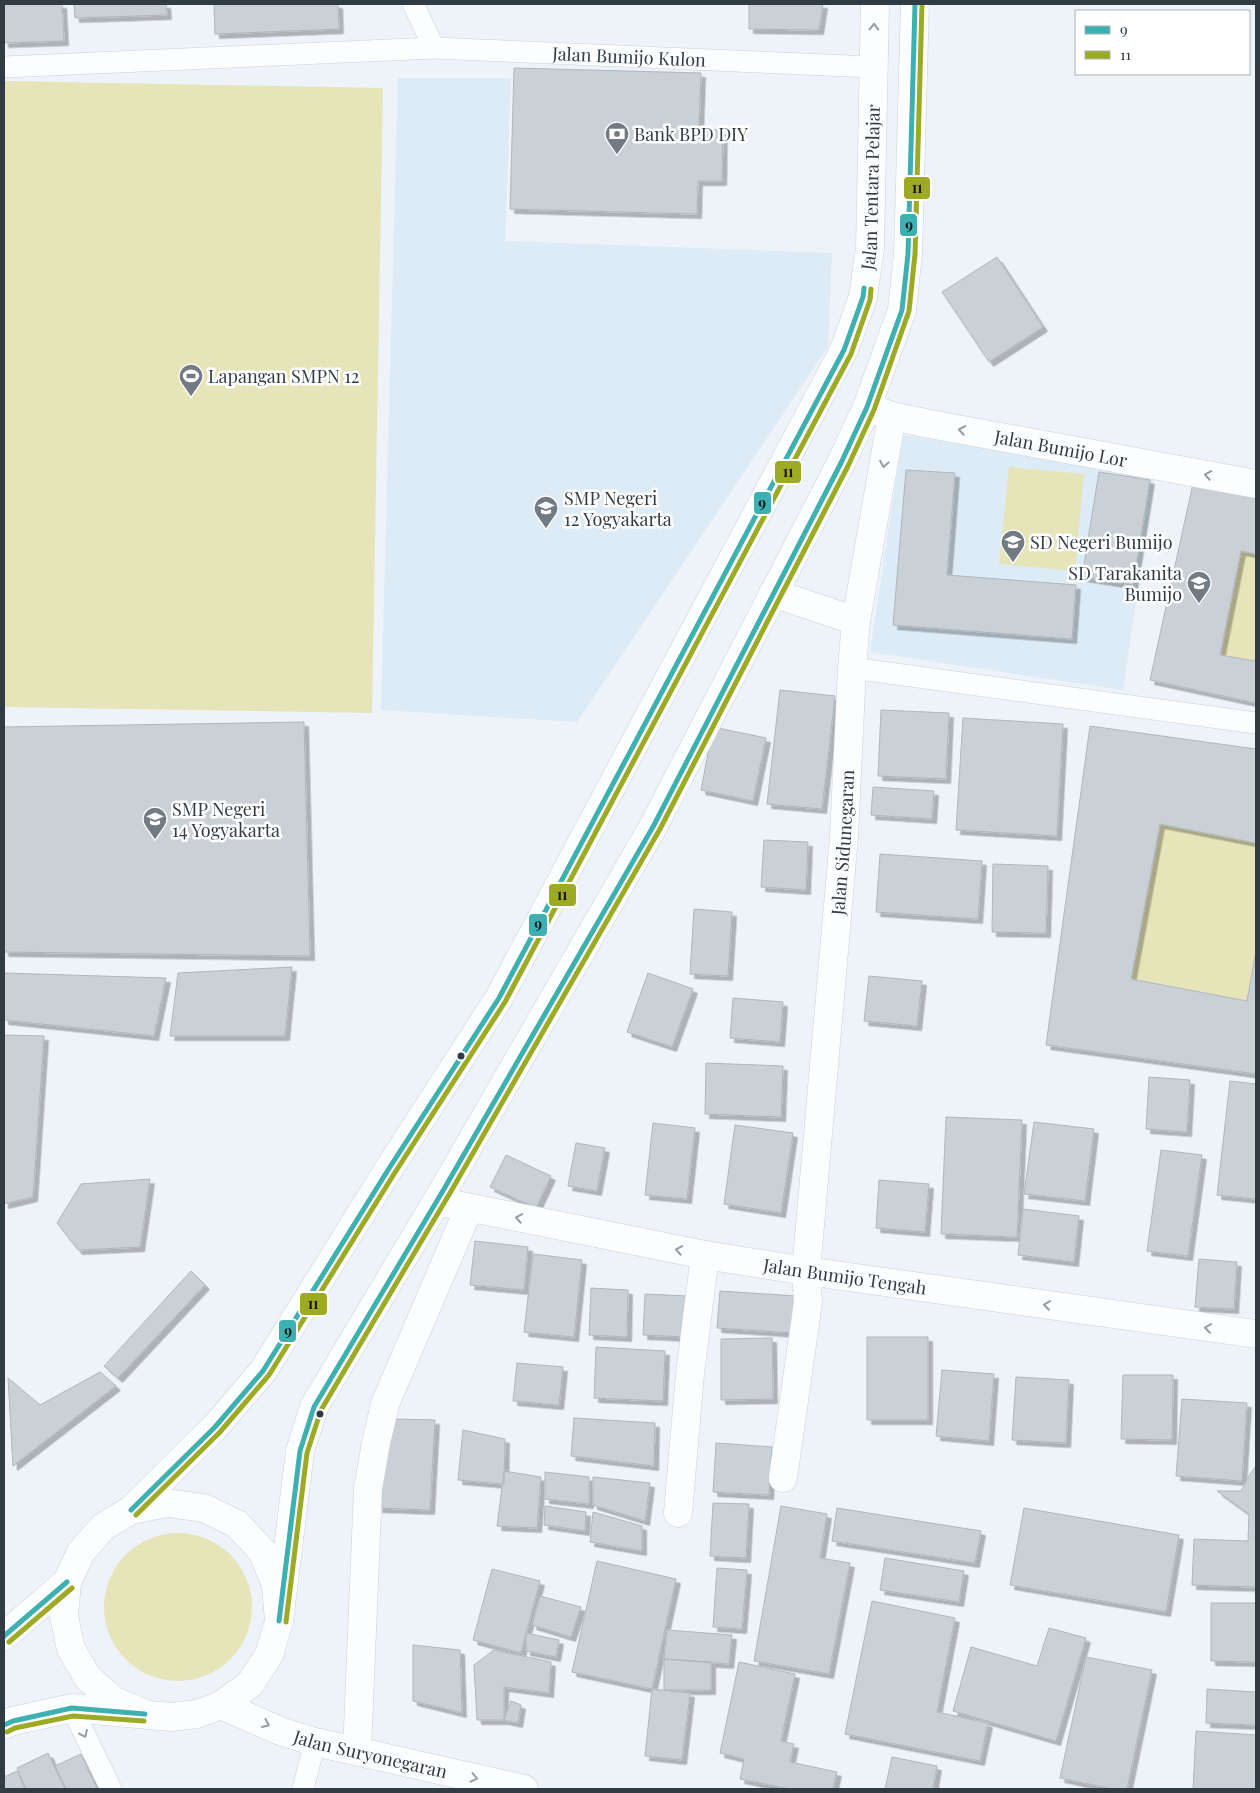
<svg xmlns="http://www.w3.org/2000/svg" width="1260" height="1793" font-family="'Playfair Display',serif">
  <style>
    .built { fill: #dcebf6 }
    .green { fill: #e6e5b9 }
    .building { fill: #c9d0d6; stroke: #afb6bd; filter: url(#shadow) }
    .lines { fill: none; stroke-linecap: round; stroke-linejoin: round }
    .service-casing { stroke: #cad1d8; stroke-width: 22 }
    .pedestrian-casing { stroke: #cad1d8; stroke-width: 29 }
    .minor-casing { stroke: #cad1d8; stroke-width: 29 }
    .tertiary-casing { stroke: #cad1d8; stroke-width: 29 }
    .secondary-casing { stroke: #cad1d8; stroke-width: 29 }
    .service { stroke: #fcfdfe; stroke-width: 21 }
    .pedestrian { stroke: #fcfdfe; stroke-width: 28 }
    .minor { stroke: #fcfdfe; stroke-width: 28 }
    .tertiary { stroke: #fcfdfe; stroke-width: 28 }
    .secondary { stroke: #fcfdfe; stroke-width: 28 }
    .bus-1-casing { stroke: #fff; stroke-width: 9 }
    .bus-2-casing { stroke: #fff; stroke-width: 9 }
    .bus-1 { stroke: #3db1b1; stroke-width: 5 }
    .bus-2 { stroke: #9daa24; stroke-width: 5 }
    .oneway { stroke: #969ca1 }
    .bus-dot { fill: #303b44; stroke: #fff; stroke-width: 2 }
    .labels { text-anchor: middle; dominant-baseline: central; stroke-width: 5; stroke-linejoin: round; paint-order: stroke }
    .street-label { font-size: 18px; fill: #303b44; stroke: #fff }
    .poi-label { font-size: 18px; fill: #303b44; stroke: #fff; text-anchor: start }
    .line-badge { stroke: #fff; stroke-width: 2 }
    .pale-badge-label { font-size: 14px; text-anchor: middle; font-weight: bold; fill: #111 }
  </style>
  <defs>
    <filter id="shadow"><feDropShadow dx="4.5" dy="4.5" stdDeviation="0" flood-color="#0004"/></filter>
  </defs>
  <rect width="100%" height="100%" fill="#edf3f8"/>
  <!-- built -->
  <path class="built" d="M398 78H511L505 241 832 253 828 347 577 722 381 710Z
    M903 435 1155 473 1123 690 870 652Z"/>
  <!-- green -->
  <path class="green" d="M4 81 383 88 372 713 4 707Z
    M1009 467 1084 474 1075 571 999 564Z
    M1241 551 1256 554V654L1255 661 1220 655Z
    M1160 824 1256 843V951L1247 1001 1131 979Z
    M104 1607a74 74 0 1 1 148 0a74 74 0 1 1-148 0Z"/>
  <!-- building -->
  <path class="building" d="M4 4H62L64 41 4 43Z
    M74 4H166L167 15 75 18Z
    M214 4H338L339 29 215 34Z
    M749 4H823L819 30 749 29Z
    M514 68 701 73 699 129 723 130 722 181H698L697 214 510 209Z
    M997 257 1043 327 989 362 942 292Z
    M906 470 955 473 947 575 1076 585 1072 639 893 625Z
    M1099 472 1150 480 1133 585 1082 577Z
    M1194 479 1256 497V554L1241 551 1220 655 1255 661 1256 654V703L1150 680Z
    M780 690 835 696 822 809 767 804Z
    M881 710 949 713 946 779 878 776Z
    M963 718 1063 724 1057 836 956 830Z
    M304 722 310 956 4 952V727Z
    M1090 726 1256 749V843L1160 824 1131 979 1247 1001 1256 951V1074L1046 1045Z
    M713 727 766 738 753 801 701 790Z
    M873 787 934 791 932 819 871 815Z
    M764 840 808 842 806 890 761 887Z
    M880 854 982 861 978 919 876 912Z
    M993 864 1048 866 1046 933 992 932Z
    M694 909 732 912 728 976 690 974Z
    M292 967 285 1036H170L178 973Z
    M4 973 166 978 154 1036 4 1020Z
    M648 973 693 989 672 1047 627 1032Z
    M869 976 922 981 917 1026 864 1021Z
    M733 998 783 1002 780 1042 730 1038Z
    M4 1035 44 1036 33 1197 4 1204Z
    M706 1063 783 1066 781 1117 705 1114Z
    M1149 1077 1190 1080 1187 1132 1146 1129Z
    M1230 1081 1256 1084V1199L1217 1195Z
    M946 1117 1022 1120 1017 1237 941 1234Z
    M1034 1122 1094 1129 1085 1201 1024 1194Z
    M653 1123 695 1128 687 1199 645 1195Z
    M735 1125 793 1133 781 1213 724 1204Z
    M576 1143 605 1148 597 1191 568 1186Z
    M1161 1150 1202 1155 1188 1256 1147 1251Z
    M506 1155 551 1176 536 1208 490 1187Z
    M150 1179 140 1247 78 1250 57 1223 81 1184Z
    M879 1180 929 1184 925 1232 876 1228Z
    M1023 1209 1079 1216 1074 1262 1018 1255Z
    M475 1241 528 1247 524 1290 470 1285Z
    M533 1254 582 1260 574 1337 524 1332Z
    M1199 1259 1237 1262 1234 1309 1195 1307Z
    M191 1271 205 1285 118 1378 104 1366Z
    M591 1288 628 1290 627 1337 589 1335Z
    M720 1291 797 1296 795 1333 717 1328Z
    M645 1294 688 1296 687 1337 643 1335Z
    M867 1337H928V1420H867Z
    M772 1338 773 1399 721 1400V1339Z
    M596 1347 665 1351 663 1401 594 1398Z
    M517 1363 563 1367 559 1405 513 1401Z
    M942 1370 994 1374 989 1441 936 1436Z
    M100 1372 116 1386 13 1466 8 1378 40 1405Z
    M1123 1375H1173L1172 1440 1121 1439Z
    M1016 1377 1069 1380 1066 1443 1012 1440Z
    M1182 1399 1247 1403 1242 1481 1176 1476Z
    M574 1418 655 1423 654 1466 571 1456Z
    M394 1419 435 1420 430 1510 378 1508Z
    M463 1430 505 1439 504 1484 458 1480Z
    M716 1443 772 1447 769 1495 713 1492Z
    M1256 1466V1587L1192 1585 1194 1539 1248 1541 1249 1514 1217 1491H1241L1250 1474Z
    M504 1471 541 1477 537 1528 497 1526Z
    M545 1472 589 1477V1504L545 1499Z
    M593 1477 650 1483 645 1521 593 1505Z
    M713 1503 749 1504 746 1558 710 1556Z
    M545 1506 586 1512 585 1531 544 1525Z
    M781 1506 827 1514 820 1558 850 1563 829 1674 754 1661Z
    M837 1508 981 1531 975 1563 832 1541Z
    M1024 1508 1179 1535 1166 1612 1010 1585Z
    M593 1512 642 1526V1551L590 1542Z
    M885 1558 964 1571 959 1602 880 1590Z
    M597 1561 676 1579 652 1689 572 1672Z
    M717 1568 747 1570 742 1629 713 1627Z
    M492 1569 540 1581 521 1653 473 1640Z
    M540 1596 581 1607 571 1637 532 1625Z
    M872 1601 955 1618 937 1712 988 1723 980 1761 845 1734Z
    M1211 1603H1256V1662L1211 1661Z
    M1049 1628 1086 1638 1056 1741 953 1711 971 1647 1037 1666Z
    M667 1630 732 1635 729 1664 664 1659Z
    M526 1633 559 1640 556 1657 526 1651Z
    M413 1645 460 1650 462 1713 413 1701Z
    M494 1650 551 1662 549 1693 504 1687V1720H477L474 1665Z
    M1086 1657 1152 1670 1127 1789H1113L1060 1778Z
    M664 1659 711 1662V1690H664Z
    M739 1662 795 1674 781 1741 794 1744 790 1762 837 1772 833 1789H790L740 1779 744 1759 720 1753Z
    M652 1689 690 1693 682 1760 645 1756Z
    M1207 1689 1256 1692V1725L1206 1723Z
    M511 1701 521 1705 518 1723 504 1720Z
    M1196 1731 1256 1735V1789H1193Z
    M48 1753 65 1789H26L17 1768Z
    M81 1754 97 1789H66L55 1766Z
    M892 1757 937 1766 933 1789H885Z
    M17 1771 25 1789H4V1777Z"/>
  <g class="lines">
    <defs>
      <g id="service">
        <path id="s1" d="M413 4 434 48 873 67"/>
        <path d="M4 67 434 48"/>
        <path d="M852 668 1256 723"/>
        <path d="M72 1708 111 1789"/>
        <path d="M303 1789 315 1742"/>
      </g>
      <path id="pedestrian" d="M357 1751 368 1488 376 1443 385 1404 469 1208"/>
      <g id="minor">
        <path id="s2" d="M875 410 892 416 930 424 1256 484"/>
        <path d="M773 593 856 621"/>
        <path id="s3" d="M783 1478 808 1302 806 1271 844 837 852 668 856 621 892 416"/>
        <path d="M678 1513 690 1374 705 1255"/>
      </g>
      <g id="tertiary">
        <path id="s4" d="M437 1201 705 1255 806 1271 1256 1334"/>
        <path id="s5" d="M221 1705 280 1731 315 1742 524 1789"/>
      </g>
      <g id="secondary">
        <path id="s6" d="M131 1510 215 1427 263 1371 388 1170 499 998 844 350 863 297 870 248 875 4"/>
        <path d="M279 1621 300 1451 314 1407 444 1189 654 825 841 463 867 407 902 310 908 254 915 4"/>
        <path d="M4 1636 67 1582"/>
        <path d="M4 1725 13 1721 72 1708 171 1717 197 1714 221 1705 250 1684 269 1655 279 1621 276 1585 262 1551 237 1524 204 1508 167 1503 131 1510 103 1527 81 1552 67 1582 64 1616 71 1649 88 1678 114 1701 145 1714"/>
      </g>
    </defs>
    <!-- service casing -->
    <use href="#service" class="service-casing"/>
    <!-- pedestrian casing -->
    <use href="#pedestrian" class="pedestrian-casing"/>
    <!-- minor casing -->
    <use href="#minor" class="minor-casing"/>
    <!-- tertiary casing -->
    <use href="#tertiary" class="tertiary-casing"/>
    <!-- secondary casing -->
    <use href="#secondary" class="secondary-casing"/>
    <!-- service -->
    <use href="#service" class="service"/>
    <!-- pedestrian -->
    <use href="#pedestrian" class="pedestrian"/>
    <!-- minor -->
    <use href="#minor" class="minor"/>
    <!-- tertiary -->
    <use href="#tertiary" class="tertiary"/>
    <!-- secondary -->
    <use href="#secondary" class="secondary"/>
    <defs>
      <path id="bus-1" d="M131 1510 215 1427 263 1371 388 1170 499 998 844 350 863 297 864 288
        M279 1621 300 1451 314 1407 444 1189 654 825 841 463 867 407 902 310 908 254 915 4
        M4 1636 67 1582
        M4 1725 13 1721 72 1708 145 1714"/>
      <path id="bus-2" d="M136 1515 220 1432 269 1375 394 1174 505 1002 851 354 870 300 871 289
        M286 1622 307 1453 321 1410 450 1193 660 829 848 466 874 410 909 311 915 254 922 4
        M9 1642 72 1588
        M7 1732 15 1728 73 1716 144 1721"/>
    </defs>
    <!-- bus-1 casing -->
    <use href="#bus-1" class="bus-1-casing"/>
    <!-- bus-2 casing -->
    <use href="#bus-2" class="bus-2-casing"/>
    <!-- bus-1 -->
    <use href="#bus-1" class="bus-1"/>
    <!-- bus-2 -->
    <use href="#bus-2" class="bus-2"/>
  </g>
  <!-- one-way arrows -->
  <defs><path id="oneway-chevron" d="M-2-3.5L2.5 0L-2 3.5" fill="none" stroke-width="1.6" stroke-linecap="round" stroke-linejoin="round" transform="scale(1.25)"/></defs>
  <g class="oneway">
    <use href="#oneway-chevron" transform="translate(874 27) rotate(-88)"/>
    <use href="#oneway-chevron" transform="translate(962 430) rotate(-170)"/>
    <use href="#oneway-chevron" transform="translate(884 464) rotate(100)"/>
    <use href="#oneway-chevron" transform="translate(1208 475) rotate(-170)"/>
    <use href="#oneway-chevron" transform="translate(519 1218) rotate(-169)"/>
    <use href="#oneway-chevron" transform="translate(679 1250) rotate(-169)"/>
    <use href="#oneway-chevron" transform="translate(1047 1305) rotate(-172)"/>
    <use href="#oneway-chevron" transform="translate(1208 1328) rotate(-172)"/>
    <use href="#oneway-chevron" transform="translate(266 1724) rotate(24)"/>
    <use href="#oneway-chevron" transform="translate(84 1734) rotate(65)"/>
    <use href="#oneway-chevron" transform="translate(474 1778) rotate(13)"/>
  </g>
  <!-- icons -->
  <defs>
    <symbol id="bank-pin" viewBox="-11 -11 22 30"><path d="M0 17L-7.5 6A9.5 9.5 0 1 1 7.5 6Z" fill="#727b83" stroke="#fff"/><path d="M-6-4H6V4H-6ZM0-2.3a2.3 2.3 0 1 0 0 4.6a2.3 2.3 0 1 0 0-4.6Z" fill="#fff"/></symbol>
    <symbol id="stadium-pin" viewBox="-11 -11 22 30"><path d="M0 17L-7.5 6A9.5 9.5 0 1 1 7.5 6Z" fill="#727b83" stroke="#fff"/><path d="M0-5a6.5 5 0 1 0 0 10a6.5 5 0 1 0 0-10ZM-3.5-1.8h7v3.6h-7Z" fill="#fff"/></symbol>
    <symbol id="school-pin" viewBox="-11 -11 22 30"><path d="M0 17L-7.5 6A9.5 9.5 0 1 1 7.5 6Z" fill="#727b83" stroke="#fff"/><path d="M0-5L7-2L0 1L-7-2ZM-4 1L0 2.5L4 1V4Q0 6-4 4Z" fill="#fff"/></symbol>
  </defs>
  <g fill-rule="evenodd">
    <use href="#bank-pin" x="603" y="120" width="28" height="38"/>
    <use href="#stadium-pin" x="177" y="362" width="28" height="38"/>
    <use href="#school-pin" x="532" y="494" width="28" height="38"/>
    <use href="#school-pin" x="999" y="528" width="28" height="38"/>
    <use href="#school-pin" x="1185" y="569" width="28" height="38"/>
    <use href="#school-pin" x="141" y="805" width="28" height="38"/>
  </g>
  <!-- markers -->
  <g class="bus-dot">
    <circle cx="461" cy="1056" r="4.5"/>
    <circle cx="320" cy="1414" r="4.5"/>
  </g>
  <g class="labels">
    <!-- street labels -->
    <g class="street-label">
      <text stroke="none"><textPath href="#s1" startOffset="244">Jalan Bumijo Kulon</textPath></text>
      <text stroke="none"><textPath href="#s6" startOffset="1534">Jalan Tentara Pelajar</textPath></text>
      <text stroke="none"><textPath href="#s2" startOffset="190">Jalan Bumijo Lor</textPath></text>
      <text stroke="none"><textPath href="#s3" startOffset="639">Jalan Sidunegaran</textPath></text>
      <text stroke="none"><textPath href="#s4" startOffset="415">Jalan Bumijo Tengah</textPath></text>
      <text stroke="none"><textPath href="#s5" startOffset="158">Jalan Suryonegaran</textPath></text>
    </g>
    <!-- poi labels -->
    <g class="poi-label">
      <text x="634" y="134">Bank BPD DIY</text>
      <text x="208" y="376">Lapangan SMPN 12</text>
      <text x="564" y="498">SMP Negeri<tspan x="564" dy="21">12 Yogyakarta</tspan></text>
      <text x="1030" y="542">SD Negeri Bumijo</text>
      <text x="1182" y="573" text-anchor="end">SD Tarakanita<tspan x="1182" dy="21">Bumijo</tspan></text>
      <text x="172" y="809">SMP Negeri<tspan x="172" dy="21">14 Yogyakarta</tspan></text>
    </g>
  </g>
  <g class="line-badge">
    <rect x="903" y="176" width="28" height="24" rx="5" fill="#9daa24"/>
    <rect x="899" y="213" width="19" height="24" rx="5" fill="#3db1b1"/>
    <rect x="774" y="460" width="28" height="24" rx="5" fill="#9daa24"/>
    <rect x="753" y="491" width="19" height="24" rx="5" fill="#3db1b1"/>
    <rect x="548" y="883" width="29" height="24" rx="5" fill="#9daa24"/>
    <rect x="528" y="913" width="20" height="24" rx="5" fill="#3db1b1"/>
    <rect x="299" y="1292" width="29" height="24" rx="5" fill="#9daa24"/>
    <rect x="278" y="1319" width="19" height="24" rx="5" fill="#3db1b1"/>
  </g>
  <g class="pale-badge-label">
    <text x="917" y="193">11</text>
    <text x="909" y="230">9</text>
    <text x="788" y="477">11</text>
    <text x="762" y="508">9</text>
    <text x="562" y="900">11</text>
    <text x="538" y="929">9</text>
    <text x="313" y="1309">11</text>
    <text x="288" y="1336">9</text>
  </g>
  <!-- border -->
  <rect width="1260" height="1793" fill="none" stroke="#303b44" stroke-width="10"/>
  <!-- legend -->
  <rect x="1075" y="10" width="175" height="65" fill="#ffffff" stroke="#acb1b4"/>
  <rect x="1085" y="26" width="25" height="8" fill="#3db1b1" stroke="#acb1b4"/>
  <text x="1120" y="35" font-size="15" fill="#303b44">9</text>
  <rect x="1085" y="51" width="25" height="8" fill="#9daa24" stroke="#acb1b4"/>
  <text x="1120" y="60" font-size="15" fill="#303b44">11</text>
</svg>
